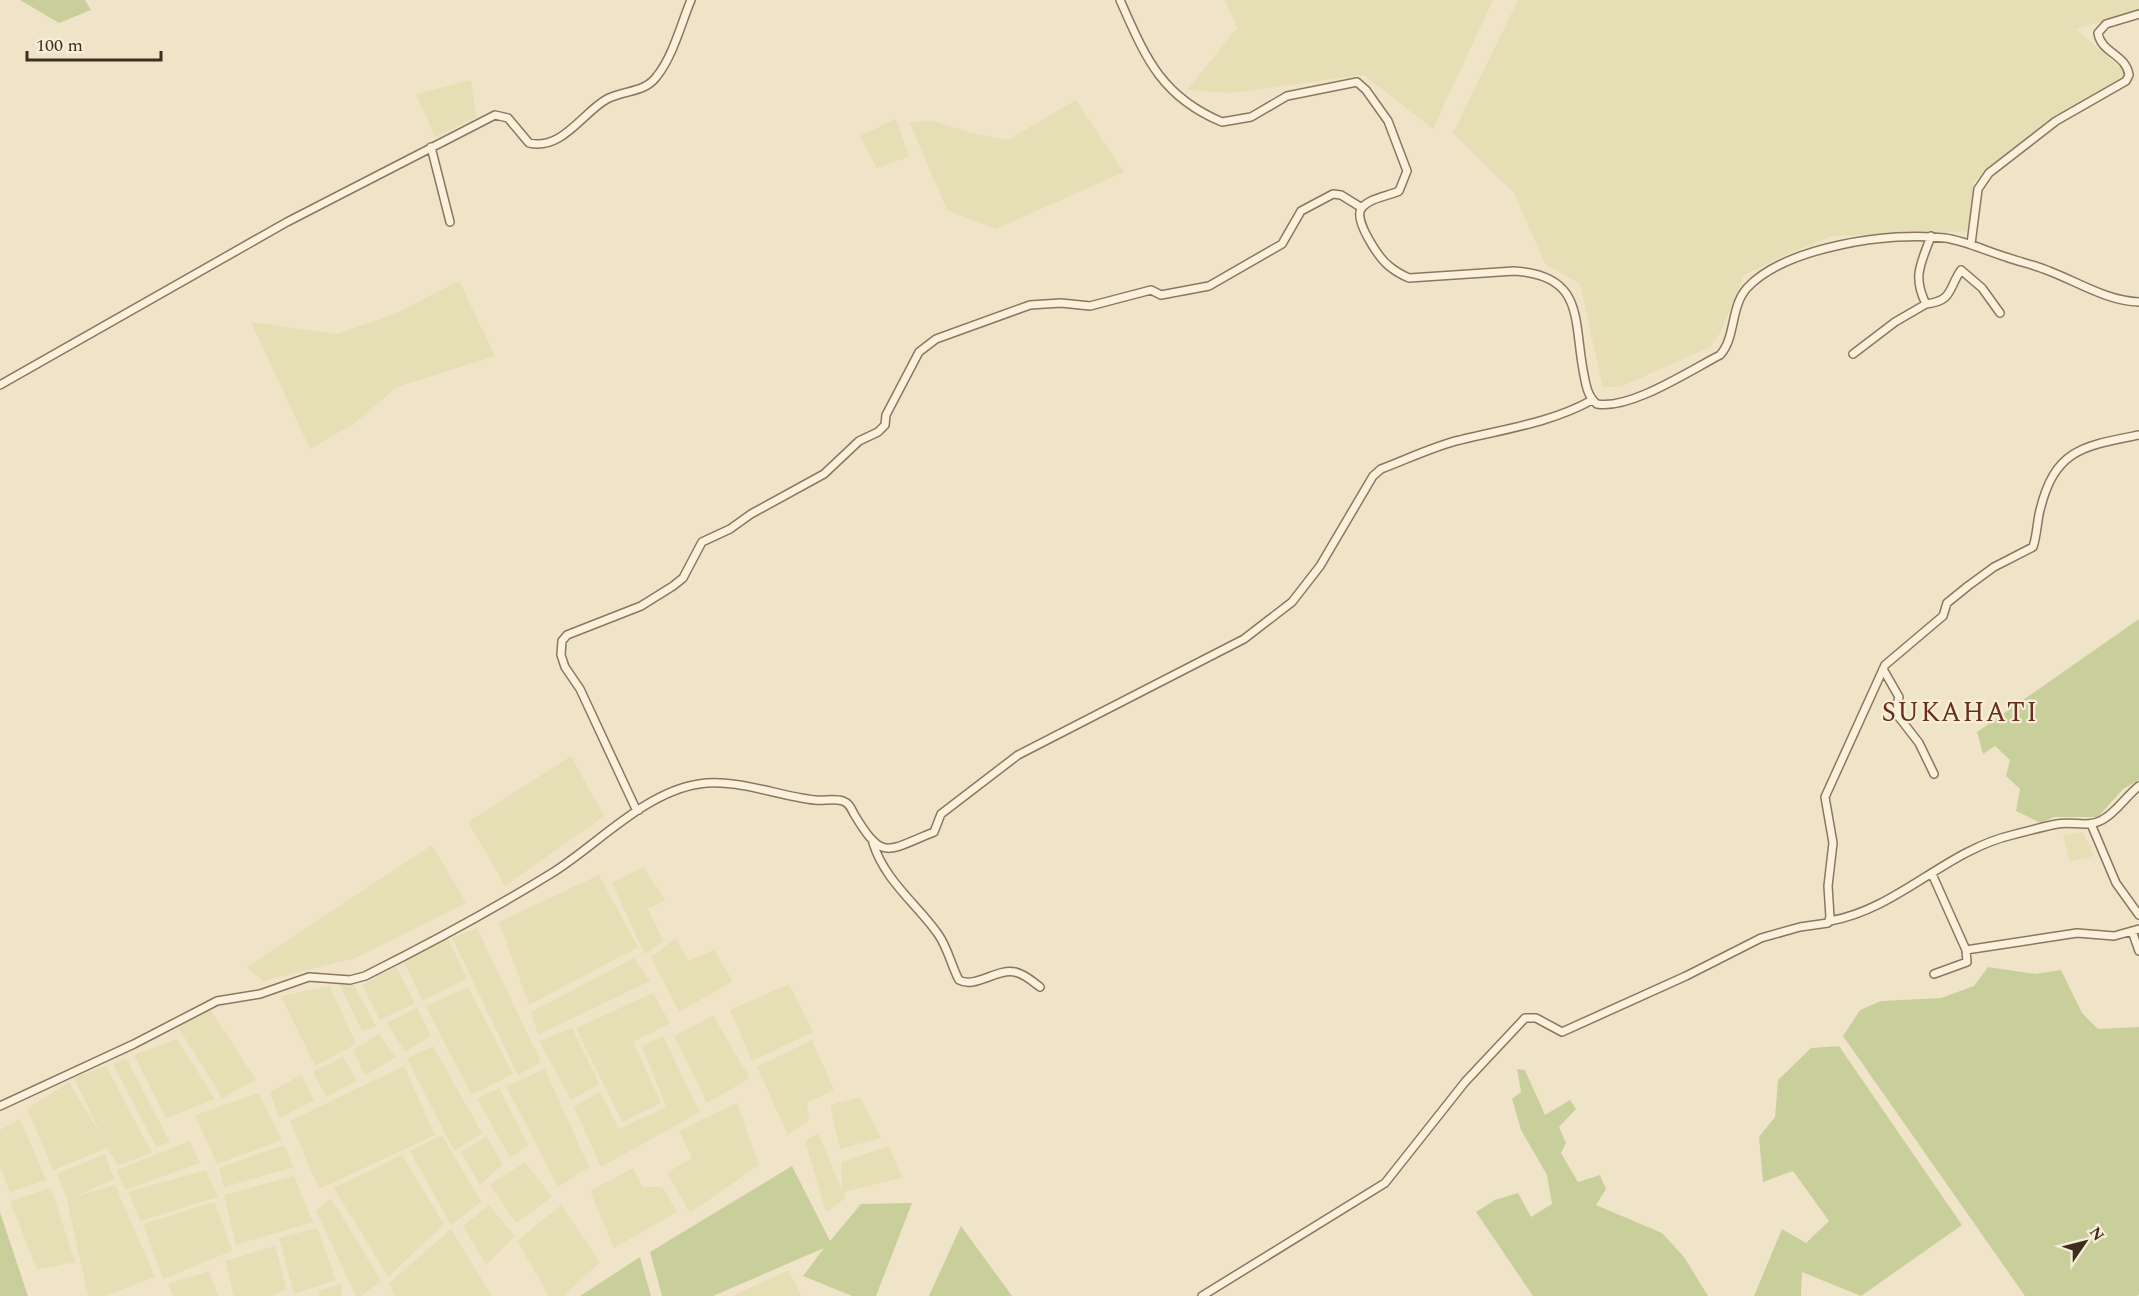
<svg xmlns="http://www.w3.org/2000/svg" width="2139" height="1296" font-family="Spectral,serif">
  <style>
    .farmland { fill: #e6deb5 }
    .green { fill: #c9cf9b }
    .lines { fill: none; stroke-linecap: round; stroke-linejoin: round }
    .street-casing { stroke: #8d765c; stroke-width: 10 }
    .street { stroke: #faf1dc; stroke-width: 7 }
    .labels { text-anchor: middle; dominant-baseline: central; stroke-width: 4.5; stroke-linejoin: round; paint-order: stroke }
    .quarter-label { font-size: 27px; letter-spacing: 1.5px; fill: #6b2e1e; stroke: #f7eed8 }
  </style>
  <rect width="100%" height="100%" fill="#f0e4c8"/>
  <!-- farmland -->
  <path class="farmland" d="M1225 0H1493L1433 129 1364 75 1232 93 1187 90 1237 28Z
    M1518 0H2139V12L2076 29 2129 75 1973 182V231L1831 236 1781 257 1744 275 1720 333 1710 347 1620 387H1603L1580 284 1545 264 1514 193 1453 133Z
    M471 80 476 117 435 137 416 94Z
    M1076 100 1124 172 996 229 947 210 909 122 934 121 971 133 1008 140Z
    M896 119 909 157 877 168 860 136Z
    M459 281 495 356 397 387 355 423 310 449 251 322 337 334 395 314Z
    M571 756 604 816 505 886 468 822Z
    M2083 832 2094 856 2070 862 2063 835Z
    M432 845 466 903 355 958 263 981 247 967Z
    M643 867 665 900 648 909 663 941 645 954 612 883Z
    M599 875 638 947 529 1005 499 922Z
    M477 928 541 1062 518 1075 452 938Z
    M676 938 688 961 714 950 733 981 679 1012 651 957Z
    M448 939 467 978 423 1001 404 962Z
    M634 958 650 981 538 1035 531 1012Z
    M396 967 415 1003 380 1020 362 985Z
    M339 984 354 985 376 1026 362 1031Z
    M789 984 813 1032 752 1061 730 1010Z
    M330 986 356 1044 315 1066 281 996Z
    M468 987 513 1074 471 1095 426 1006Z
    M653 993 670 1023 633 1042 661 1103 622 1122 576 1028Z
    M417 1008 431 1036 405 1052 387 1023Z
    M210 1009 256 1080 222 1098 178 1027Z
    M713 1016 750 1078 707 1103 674 1036Z
    M572 1028 600 1084 571 1100 539 1041Z
    M379 1034 396 1057 365 1076 353 1050Z
    M663 1036 700 1112 601 1167 574 1107 600 1092 619 1129 666 1107 642 1046Z
    M177 1039 215 1099 166 1118 134 1055Z
    M812 1040 834 1090 807 1103 809 1120 788 1135 757 1067Z
    M433 1046 482 1133 454 1151 407 1059Z
    M343 1057 357 1080 326 1097 313 1072Z
    M126 1058 170 1142 156 1147 113 1064Z
    M106 1066 152 1153 118 1165 107 1148 53 1170 27 1109 69 1082 103 1139 74 1078Z
    M404 1066 435 1135 319 1189 290 1121Z
    M545 1069 589 1167 558 1187 506 1086Z
    M301 1075 314 1100 279 1118 270 1092Z
    M499 1088 528 1145 510 1158 477 1098Z
    M259 1093 282 1140 217 1164 195 1115Z
    M860 1097 881 1138 840 1149 830 1105Z
    M737 1103 759 1165 690 1213 667 1173 692 1158 679 1131Z
    M20 1119 46 1180 10 1192 0 1166V1130Z
    M818 1133 842 1190 841 1162 889 1146 902 1178 844 1192 846 1198 826 1212 805 1141Z
    M442 1135 481 1202 451 1225 410 1151Z
    M486 1136 503 1164 480 1185 461 1152Z
    M190 1141 200 1163 125 1190 117 1170Z
    M284 1145 294 1167 224 1187 219 1168Z
    M105 1154 114 1179 74 1197 115 1185 155 1277 104 1296H88L67 1200 57 1174Z
    M402 1155 444 1224 388 1277 334 1188Z
    M525 1162 552 1197 516 1223 490 1185Z
    M633 1168 642 1187H662L677 1212 614 1248 590 1191Z
    M206 1170 218 1197 140 1221 128 1192Z
    M294 1176 313 1222 236 1245 224 1195Z
    M51 1188 75 1262 37 1270 10 1201Z
    M331 1198 381 1281 361 1296H356L316 1211Z
    M215 1202 232 1251 163 1279 143 1224Z
    M489 1205 515 1236 486 1265 463 1226Z
    M561 1205 600 1262 564 1296H549L517 1241Z
    M317 1228 336 1280 294 1294 279 1238Z
    M451 1229 492 1296H395L389 1283Z
    M275 1246 287 1290 269 1296H234L225 1261Z
    M789 1270 801 1296H732Z
    M209 1271 218 1296H173L168 1284Z
    M341 1284 342 1296H319V1291Z"/>
  <!-- green -->
  <path class="green" d="M20 0H85L91 10 59 23Z
    M2139 619V780L2123 789 2098 817H2054L2041 823 2016 811 2020 789 2006 776 2010 760 1995 746 1983 754 1977 732Z
    M1988 967 2036 974 2061 970 2082 1013 2098 1029 2139 1027V1294L2137 1296H2025L1843 1036 1860 1010 1881 1001 1941 998 1974 986Z
    M1839 1046 1962 1225 1861 1296 1802 1272 1801 1296H1754L1782 1229 1806 1243 1829 1221 1793 1171 1763 1182 1759 1137 1775 1117 1778 1080 1811 1048Z
    M1517 1069 1525 1070 1545 1115 1570 1100 1576 1109 1559 1127 1566 1143 1561 1153 1578 1182 1600 1175 1606 1189 1596 1205 1662 1233 1684 1257 1708 1296H1533L1476 1212 1495 1200 1518 1193 1531 1217 1552 1204 1547 1175 1521 1130 1512 1099 1521 1092Z
    M792 1166 830 1241 861 1204 912 1203 876 1296H852L803 1276 824 1248 713 1296H662L650 1252Z
    M0 1212 28 1296H0Z
    M961 1226 1012 1296H929Z
    M640 1257 651 1296H580Z"/>
  <g class="lines">
    <defs>
      <path id="street" d="M1120 0C1145 56 1160 96 1222 122L1251 117 1287 96 1357 82 1366 90 1388 121 1407 171 1399 191C1389 196 1368 198 1361 209 1354 221 1379 258 1389 266 1395 271 1402 275 1409 278L1514 271C1586 275 1573 322 1584 375 1586 386 1588 397 1597 404 1630 410 1689 371 1720 355 1736 338 1730 307 1747 288 1785 247 1891 231 1945 238 1966 241 1986 251 2006 257 2020 262 2035 265 2049 271 2078 282 2107 301 2139 302
        M431 147 450 222
        M1971 244 1978 189 1989 173 2056 121 2126 81 2129 75C2126 54 2101 53 2098 33L2106 24 2139 14
        M1926 304C1953 301 1948 289 1961 270L1982 288 2000 313
        M1853 354 1895 322 1926 304C1912 276 1921 264 1931 236
        M0 385 287 222 495 115 508 118 529 143C562 151 583 112 607 99 624 90 645 93 657 76 673 56 681 24 691 0
        M1883 669 1899 697 1895 712 1919 743 1934 774
        M639 810 635 807 580 689 565 667 561 655 562 641 567 635 641 606 673 586 683 578 702 542 730 529 751 514 824 474 859 441 878 432 885 425 886 415 919 352 936 339 1030 305 1061 303 1090 306 1151 290 1161 295 1209 286 1282 244 1301 211 1333 194 1341 195 1362 208
        M2091 824 2116 883 2139 915
        M873 843C885 881 916 903 938 934 948 948 951 965 959 980 975 989 997 968 1015 972 1025 974 1033 982 1040 987
        M1932 874 1966 950 1967 962 1934 974
        M1830 921C1898 909 1945 851 2012 835 2027 831 2042 827 2057 824 2072 821 2088 828 2102 820 2116 813 2126 796 2139 786
        M2132 931 2139 951
        M1966 950 2077 933 2114 936 2139 929
        M0 1106 134 1044 217 1001 260 994 309 977 350 980 365 976C429 944 492 910 552 873 597 845 645 792 699 784 736 778 778 796 815 800 824 801 834 798 843 801 849 803 851 808 854 814 883 862 886 851 934 832L941 814 1018 755 1244 639 1292 602 1320 566 1373 476 1381 469C1405 460 1437 445 1460 440 1504 429 1551 423 1592 400
        M1202 1296 1385 1183 1465 1082 1525 1018H1536L1562 1032 1686 976 1761 938 1800 927 1828 923 1830 917 1828 886 1833 843 1825 797 1885 665 1937 621 1943 616 1947 603 1968 586 1994 567 2033 547C2037 535 2037 522 2040 510 2055 449 2083 446 2139 435"/>
    </defs>
    <!-- street casing -->
    <use href="#street" class="street-casing"/>
    <!-- street -->
    <use href="#street" class="street"/>
  </g>
  <g class="labels">
    <!-- quarter labels -->
    <g class="quarter-label">
      <text x="1960" y="713">SUKAHATI</text>
    </g>
  </g>
  <!-- north arrow -->
  <g transform="translate(2085 1242) rotate(55)" stroke="#f7eed8" stroke-width="4.5" paint-order="stroke">
  <path d="M0-4.5L10 22L0 15L-10 22Z" fill="#3d2e20"/>
  <text y="-9" font-size="16" font-weight="bold" text-anchor="middle" fill="#3d2e20">N</text>
  </g>
  <!-- scale -->
  <path d="M27 51v9h134v-9" fill="none" stroke="#3d2e20" stroke-width="3"/>
  <text x="36" y="51" font-size="18" fill="#3d2e20" stroke="#f7eed8" stroke-width="4.5" paint-order="stroke">100 m</text>
</svg>
